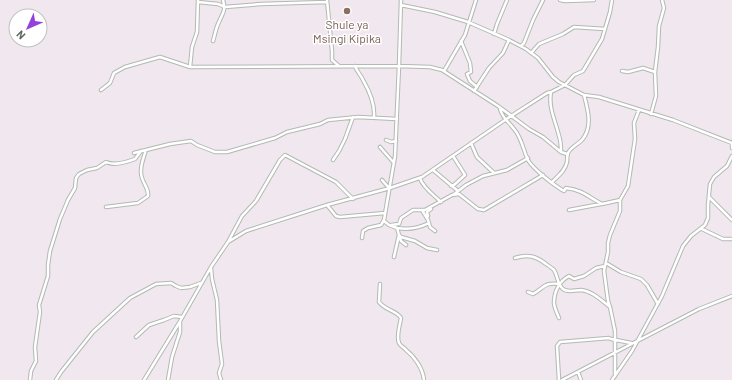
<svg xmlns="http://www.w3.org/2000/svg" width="732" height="380" font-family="Barlow,sans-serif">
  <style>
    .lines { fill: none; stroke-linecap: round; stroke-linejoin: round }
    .street-casing { stroke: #b3b9b3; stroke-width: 4.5 }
    .street { stroke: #fff; stroke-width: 2.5 }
    .education-dot { fill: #8d6e63; stroke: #fff; stroke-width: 1.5 }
    .labels { text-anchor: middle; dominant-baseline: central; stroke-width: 3; stroke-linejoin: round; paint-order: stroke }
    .education-label { font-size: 12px; fill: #785e54; stroke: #fff }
  </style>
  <rect width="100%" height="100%" fill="#f0e8ee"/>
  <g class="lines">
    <defs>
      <path id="street" d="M327 0 332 51V60L339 66
        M560 0 565 1 594 0
        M198 2 218 4 225 7 261 4 327 2
        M401 5 435 12 468 22 509 40 526 49 538 58 553 77 559 82 584 95 599 97 673 120 732 143
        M494 34 497 24 507 0
        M213 41C215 35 216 27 219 22 223 12 226 11 223 0
        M461 41 470 63 471 72 467 74 470 81 477 87
        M521 46 524 43 533 20 543 0
        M531 53 539 44 563 34 574 27 605 29
        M355 66C357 72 361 75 363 80 370 92 375 104 374 117
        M190 67 192 47 197 32 198 0
        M444 71 465 35 476 0
        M622 71 628 72 643 68 655 72
        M101 90 110 83 114 73 125 67 160 57 190 67 399 66 401 0
        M474 91 489 68 503 53 509 40
        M551 92C548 108 556 122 559 136 561 141 561 147 561 152
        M500 109C503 119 508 121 514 129 522 138 523 150 528 160 533 169 555 186 564 191L566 188C583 190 588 197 602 204L620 200
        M651 114 656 96 655 72 658 47 659 26 664 8 662 0
        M386 140 391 142 396 141
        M471 143 477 157 494 173
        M732 143V148
        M380 147 394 163
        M134 153 170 144 191 141 197 145 215 152H227L275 138 287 132 320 124 328 120 358 117 397 119
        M333 160 339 151 345 139 353 117
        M433 170 458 191
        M420 178C422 187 435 196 441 202
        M382 180 389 188
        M552 182C558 176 565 171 567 162 567 159 567 156 568 153 571 147 577 145 582 140 593 127 588 110 584 95
        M451 186 454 185 465 175 453 156
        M453 195 466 185 483 176 507 170 528 158
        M709 197 732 220
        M327 205 336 216 340 217 385 213
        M106 207 138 203 148 196C149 189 144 185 142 178 139 170 143 159 146 150
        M422 210 428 220 430 227 435 231
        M569 210 601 204
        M427 218 428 216 427 212 431 209
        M384 221 389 225 397 228 399 235 401 237 415 241 427 248 437 250
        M391 225 399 224 401 218 413 210H425L452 195 459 194 478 209 484 210 543 175
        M397 228C408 230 419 228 429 223
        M702 229 723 239H732
        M399 235 401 241 406 245
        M362 238 363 231 368 228 381 225 384 220 395 156 399 66 430 67 442 70 498 106 529 129 543 137 561 152 567 154
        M228 242 242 216 256 201 280 160 285 155 336 182 353 199
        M394 257 399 235
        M515 258C528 254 536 256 546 264 549 266 552 268 554 270 558 276 557 284 563 289 568 293 575 290 581 290 592 291 601 300 610 307
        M606 263 621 272 641 279 647 285 658 304
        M211 268 212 279 217 300 219 341 222 364 219 373 221 380
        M380 284 379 302C386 311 396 310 401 318 400 325 396 336 399 343 401 347 404 347 406 350 415 357 423 369 424 380
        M528 292 533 294C544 288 544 282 559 284
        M559 318C557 313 554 307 554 303 554 292 559 281 569 276L574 279 584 276 596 268 605 266
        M136 337 149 325 164 320 174 316 182 317
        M578 372 581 380
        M615 376V331L610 307 608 301 604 271 608 252V243L610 235 620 211V200L628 186 635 139 634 123 639 110
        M30 380 31 371 36 361 35 347 40 312 39 305 48 276V265L50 251 60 219 68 200 75 188 76 178 79 174 87 170 97 168 106 162C114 166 127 162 135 159L141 151
        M56 380 61 372 93 332 130 298 156 284 171 283 176 286 181 288 190 287 201 283
        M144 380 179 323 211 267 228 242 246 231 327 205 390 188 422 177 505 120 547 93 551 92 565 85 574 75 583 71 602 39 610 12 612 0
        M168 380 172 357 180 332V322
        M559 380 557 346 560 342 609 338 611 339 631 343
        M562 380 699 309 732 296
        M612 380 632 351 662 296 683 246 691 236 705 225 708 218V205L710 184 714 177 727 166 732 156"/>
    </defs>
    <!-- street casing -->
    <use href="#street" class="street-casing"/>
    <!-- street -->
    <use href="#street" class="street"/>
  </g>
  <!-- markers -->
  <circle class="education-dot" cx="347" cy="11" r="4"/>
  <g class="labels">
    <!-- education labels -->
    <g class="education-label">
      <text x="347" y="24">Shule ya<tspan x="347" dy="14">Msingi Kipika</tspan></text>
    </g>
  </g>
  <!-- north arrow -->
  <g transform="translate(28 28) rotate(225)"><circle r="19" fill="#ffffff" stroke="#bfc2bf"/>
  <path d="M0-3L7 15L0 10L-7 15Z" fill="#9440df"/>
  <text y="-6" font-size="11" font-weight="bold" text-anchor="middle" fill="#5f675f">N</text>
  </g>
</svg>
